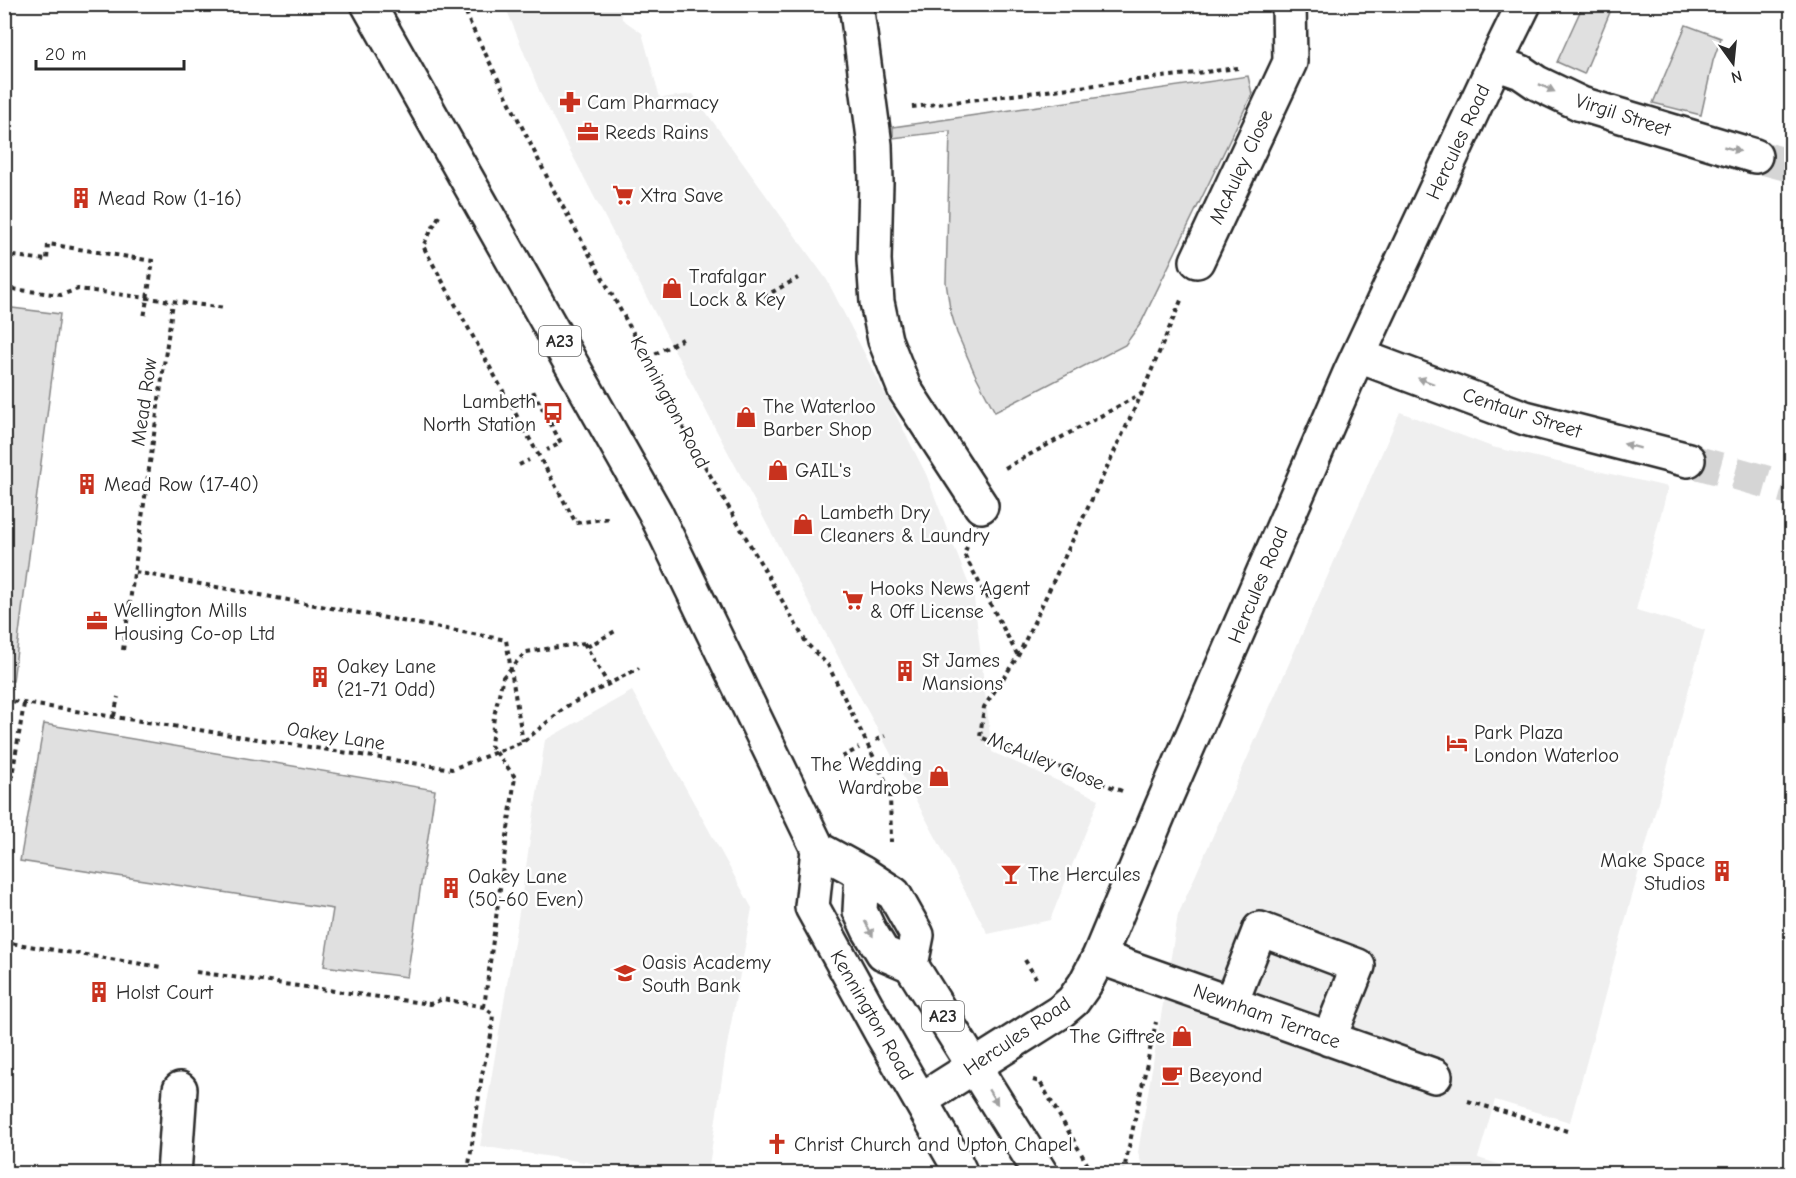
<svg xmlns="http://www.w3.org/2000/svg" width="1796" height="1178" font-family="'Comic Neue',sans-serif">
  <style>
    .built { fill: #efefef }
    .green { fill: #e0e0e0; stroke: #868686; stroke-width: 1.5 }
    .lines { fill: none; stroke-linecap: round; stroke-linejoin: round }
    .minor-tunnel { stroke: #d5d5d5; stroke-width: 33; stroke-dasharray: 33 16; stroke-linecap: butt }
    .minor-casing { stroke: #2b2b2b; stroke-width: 38 }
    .major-casing { stroke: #2b2b2b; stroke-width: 38 }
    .path { stroke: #2b2b2b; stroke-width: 4; stroke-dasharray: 4.5 4.5; stroke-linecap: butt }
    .minor { stroke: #fff; stroke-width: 33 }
    .major { stroke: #fff; stroke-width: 33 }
    .path-bridge { stroke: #2b2b2b; stroke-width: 4; stroke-dasharray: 4.5 4.5; stroke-linecap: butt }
    .oneway { fill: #a0a0a0 }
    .labels { text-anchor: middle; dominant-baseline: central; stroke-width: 5; stroke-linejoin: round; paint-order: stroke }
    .shield { fill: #fff; stroke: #6b6b6b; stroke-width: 1.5 }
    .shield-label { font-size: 18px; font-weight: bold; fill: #2b2b2b }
    .poi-label { font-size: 20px; fill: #2b2b2b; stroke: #fff; text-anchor: start }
    .street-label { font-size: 20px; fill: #2b2b2b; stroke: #fff }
  </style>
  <rect width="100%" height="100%" fill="#fff"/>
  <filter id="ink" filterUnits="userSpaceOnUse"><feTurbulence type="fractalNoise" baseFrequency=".0167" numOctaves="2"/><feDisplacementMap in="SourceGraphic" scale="12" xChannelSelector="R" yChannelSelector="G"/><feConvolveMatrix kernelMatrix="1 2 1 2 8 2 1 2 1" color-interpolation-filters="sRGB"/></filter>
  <g filter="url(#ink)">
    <!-- built -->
    <path class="built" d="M506 5H620L622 19 642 33 660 98 693 94 827 280 926 474 974 598 992 752 1099 799 1050 920 988 934 715 428 541 95 506 8Z
      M1400 412 1492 447 1668 487 1636 610 1705 630 1570 1122 1495 1100 1478 1158 1528 1173H1144L1138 1152 1178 915Z
      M632 691 752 908 726 1051 708 1173H656L480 1146 521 900 545 740Z"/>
    <!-- green -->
    <path class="green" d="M1583 5H1613L1584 74 1557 62Z
      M1686 25 1721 38 1713 61 1701 115 1653 103Z
      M1248 76 1252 94 1141 323 1125 345 995 412 975 374 957 333 950 309 946 282 950 131 893 138V127Z
      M4 307 60 314 13 681 4 680Z
      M44 724 435 790 407 977 324 966 333 909 20 861Z"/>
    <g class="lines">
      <!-- minor-tunnel -->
      <path class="minor-tunnel" d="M1755 156 1792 166
        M1688 460 1792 489"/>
      <defs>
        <path id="minor" d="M856 4 875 145 876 182 874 260 877 302 885 340 905 390 981 506
          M1495 63 1521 72 1537 83 1581 104 1755 156
          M1197 261 1290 62 1289 4
          M1359 356 1525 418 1688 460
          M1099 957 1435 1076
          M1231 1003 1260 929 1358 966 1329 1039
          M921 1100 1060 1012 1073 1001 1085 984 1099 957 1162 806 1350 373 1495 63 1524 4
          M174 1174 180 1089"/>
        <path id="major" d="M368 4 655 512 818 849 812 907 882 1034 953 1157 961 1174
          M818 849 862 873 894 894 917 935 911 965
          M862 873 860 911 869 930 883 953 911 965 1041 1174"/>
      </defs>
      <!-- minor casing -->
      <use href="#minor" class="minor-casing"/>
      <!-- major casing -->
      <use href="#major" class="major-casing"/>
      <!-- path -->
      <path class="path" d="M463 4 470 23 553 189 665 390 671 407 807 644 828 665 890 790 891 842
        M912 107 1238 68
        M439 216 423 246 576 523 610 518
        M4 288 61 295 78 289 225 308
        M756 301 798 278
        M647 358 683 339
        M533 391 561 443 547 450
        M519 465 529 460
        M1005 468 1141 394
        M967 547 964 554 1018 656
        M135 572 506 640 523 742
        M584 643 608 684
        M587 647 617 630
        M123 650 173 302
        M4 700 452 769 523 742 567 706 639 668
        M114 716 118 697
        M876 740 885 736
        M842 757 859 748
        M1122 791 980 737 984 707 1018 656 1142 393 1182 298
        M4 824 24 704
        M4 942 161 967
        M1025 960 1036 978
        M196 972 430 1004 443 999 484 1007
        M1033 1080 1040 1082 1093 1174
        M1468 1101 1567 1131
        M468 1172 482 1074 491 1036 493 1014 484 1007 515 777
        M1123 1174 1156 1022"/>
      <!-- minor -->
      <use href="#minor" class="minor"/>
      <!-- major -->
      <use href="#major" class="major"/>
      <!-- path-bridge -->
      <path class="path-bridge" d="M4 255 47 260 48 244 153 261 144 318
        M515 777 491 746 494 716 503 677 526 652 584 643"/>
    </g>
    <!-- one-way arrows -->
    <defs><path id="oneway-solid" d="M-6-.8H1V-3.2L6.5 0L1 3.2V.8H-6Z" transform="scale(1.5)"/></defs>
    <g class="oneway">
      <use href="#oneway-solid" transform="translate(1547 88) rotate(26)"/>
      <use href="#oneway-solid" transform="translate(1732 149) rotate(16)"/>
      <use href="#oneway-solid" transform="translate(1426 381) rotate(-160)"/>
      <use href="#oneway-solid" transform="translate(1632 446) rotate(-165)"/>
      <use href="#oneway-solid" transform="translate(869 929) rotate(62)"/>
      <use href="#oneway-solid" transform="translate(993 1097) rotate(58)"/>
    </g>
  </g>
  <!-- icons -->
  <defs>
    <symbol id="pharmacy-bare" viewBox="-9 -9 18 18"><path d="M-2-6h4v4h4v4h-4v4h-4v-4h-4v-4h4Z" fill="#c8321e" stroke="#fff" stroke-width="2.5" paint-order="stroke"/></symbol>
    <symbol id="office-bare" viewBox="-9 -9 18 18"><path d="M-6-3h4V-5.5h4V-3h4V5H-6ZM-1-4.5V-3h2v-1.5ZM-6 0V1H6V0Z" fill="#c8321e" stroke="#fff" stroke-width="2.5" paint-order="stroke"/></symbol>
    <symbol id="supermarket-bare" viewBox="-9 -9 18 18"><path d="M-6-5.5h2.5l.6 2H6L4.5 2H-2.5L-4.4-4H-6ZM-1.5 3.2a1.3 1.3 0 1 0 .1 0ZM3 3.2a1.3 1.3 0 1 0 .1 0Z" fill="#c8321e" stroke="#fff" stroke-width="2.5" paint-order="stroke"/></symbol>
    <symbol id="building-bare" viewBox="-9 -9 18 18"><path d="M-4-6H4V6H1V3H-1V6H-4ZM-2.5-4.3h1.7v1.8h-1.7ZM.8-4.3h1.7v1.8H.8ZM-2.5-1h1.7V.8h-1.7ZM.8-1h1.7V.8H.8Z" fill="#c8321e" stroke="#fff" stroke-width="2.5" paint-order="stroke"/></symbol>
    <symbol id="shop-bare" viewBox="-9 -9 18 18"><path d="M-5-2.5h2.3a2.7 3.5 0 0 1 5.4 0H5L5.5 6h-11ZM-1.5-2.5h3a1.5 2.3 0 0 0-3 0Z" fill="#c8321e" stroke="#fff" stroke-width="2.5" paint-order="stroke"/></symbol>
    <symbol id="bus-bare" viewBox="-9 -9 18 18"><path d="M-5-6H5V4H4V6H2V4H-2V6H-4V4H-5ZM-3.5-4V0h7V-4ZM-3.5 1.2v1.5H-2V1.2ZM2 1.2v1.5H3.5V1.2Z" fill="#c8321e" stroke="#fff" stroke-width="2.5" paint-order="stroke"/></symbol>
    <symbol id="hotel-bare" viewBox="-9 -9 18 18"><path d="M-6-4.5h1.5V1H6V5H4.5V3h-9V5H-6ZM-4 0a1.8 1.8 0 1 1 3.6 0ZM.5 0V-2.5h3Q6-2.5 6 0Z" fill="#c8321e" stroke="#fff" stroke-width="2.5" paint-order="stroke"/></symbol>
    <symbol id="bar-bare" viewBox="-9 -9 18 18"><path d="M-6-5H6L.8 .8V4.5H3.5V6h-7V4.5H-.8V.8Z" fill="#c8321e" stroke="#fff" stroke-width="2.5" paint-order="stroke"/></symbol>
    <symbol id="school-bare" viewBox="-9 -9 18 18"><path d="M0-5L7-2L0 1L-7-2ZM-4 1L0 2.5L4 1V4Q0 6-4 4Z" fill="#c8321e" stroke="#fff" stroke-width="2.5" paint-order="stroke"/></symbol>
    <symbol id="cafe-bare" viewBox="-9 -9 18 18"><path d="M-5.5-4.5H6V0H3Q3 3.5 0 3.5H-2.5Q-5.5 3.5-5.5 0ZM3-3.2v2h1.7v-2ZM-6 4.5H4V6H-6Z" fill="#c8321e" stroke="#fff" stroke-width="2.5" paint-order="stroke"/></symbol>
    <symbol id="church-bare" viewBox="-9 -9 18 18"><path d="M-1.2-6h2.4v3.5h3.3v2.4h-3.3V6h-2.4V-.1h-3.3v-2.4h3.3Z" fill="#c8321e" stroke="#fff" stroke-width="2.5" paint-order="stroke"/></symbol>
  </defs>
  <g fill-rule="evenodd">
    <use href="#pharmacy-bare" x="555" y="87" width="30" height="30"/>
    <use href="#office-bare" x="573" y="117" width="30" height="30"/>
    <use href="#supermarket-bare" x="608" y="180" width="30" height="30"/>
    <use href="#building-bare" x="66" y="183" width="30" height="30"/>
    <use href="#shop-bare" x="657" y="273" width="30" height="30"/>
    <use href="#bus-bare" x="538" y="398" width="30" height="30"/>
    <use href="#shop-bare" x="731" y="402" width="30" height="30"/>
    <use href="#shop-bare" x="763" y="455" width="30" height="30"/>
    <use href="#building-bare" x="72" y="469" width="30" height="30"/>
    <use href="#shop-bare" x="788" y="509" width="30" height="30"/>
    <use href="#supermarket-bare" x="838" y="585" width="30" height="30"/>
    <use href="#office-bare" x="82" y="606" width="30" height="30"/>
    <use href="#building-bare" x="890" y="656" width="30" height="30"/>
    <use href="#building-bare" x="305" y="662" width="30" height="30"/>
    <use href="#hotel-bare" x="1442" y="728" width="30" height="30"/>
    <use href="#shop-bare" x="924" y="761" width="30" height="30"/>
    <use href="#building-bare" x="1707" y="856" width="30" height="30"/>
    <use href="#bar-bare" x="996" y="859" width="30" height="30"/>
    <use href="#building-bare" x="436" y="873" width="30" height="30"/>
    <use href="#school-bare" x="610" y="958" width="30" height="30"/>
    <use href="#building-bare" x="84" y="977" width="30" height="30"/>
    <use href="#shop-bare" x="1167" y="1021" width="30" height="30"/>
    <use href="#cafe-bare" x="1157" y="1060" width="30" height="30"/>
    <use href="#church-bare" x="762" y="1129" width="30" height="30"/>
  </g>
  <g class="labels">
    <!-- shield labels -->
    <g class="shield">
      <rect x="539" y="326" width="42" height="30" rx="4.5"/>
      <rect x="922" y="1001" width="42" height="30" rx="4.5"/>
    </g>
    <g class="shield-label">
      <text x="560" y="341">A23</text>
      <text x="943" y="1016">A23</text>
    </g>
    <!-- poi labels -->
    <g class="poi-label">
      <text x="587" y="102">Cam Pharmacy</text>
      <text x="605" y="132">Reeds Rains</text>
      <text x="640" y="195">Xtra Save</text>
      <text x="98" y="198">Mead Row (1-16)</text>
      <text x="689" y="276">Trafalgar<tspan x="689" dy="23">Lock &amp; Key</tspan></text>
      <text x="536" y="401" text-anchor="end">Lambeth<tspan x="536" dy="23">North Station</tspan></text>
      <text x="763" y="406">The Waterloo<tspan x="763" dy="23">Barber Shop</tspan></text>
      <text x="795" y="470">GAIL's</text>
      <text x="104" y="484">Mead Row (17-40)</text>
      <text x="820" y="512">Lambeth Dry<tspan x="820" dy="23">Cleaners &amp; Laundry</tspan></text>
      <text x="870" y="588">Hooks News Agent<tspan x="870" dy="23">&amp; Off License</tspan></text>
      <text x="114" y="610">Wellington Mills<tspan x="114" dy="23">Housing Co-op Ltd</tspan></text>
      <text x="922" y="660">St James<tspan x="922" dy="23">Mansions</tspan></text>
      <text x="337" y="666">Oakey Lane<tspan x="337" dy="23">(21-71 Odd)</tspan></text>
      <text x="1474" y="732">Park Plaza<tspan x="1474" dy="23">London Waterloo</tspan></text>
      <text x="922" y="764" text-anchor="end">The Wedding<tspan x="922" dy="23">Wardrobe</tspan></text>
      <text x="1705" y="860" text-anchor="end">Make Space<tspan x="1705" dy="23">Studios</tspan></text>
      <text x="1028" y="874">The Hercules</text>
      <text x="468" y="876">Oakey Lane<tspan x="468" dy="23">(50-60 Even)</tspan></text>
      <text x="642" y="962">Oasis Academy<tspan x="642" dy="23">South Bank</tspan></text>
      <text x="116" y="992">Holst Court</text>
      <text x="1165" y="1036" text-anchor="end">The Giftree</text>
      <text x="1189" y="1075">Beeyond</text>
      <text x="794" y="1144">Christ Church and Upton Chapel</text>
    </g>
    <!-- street labels -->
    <g class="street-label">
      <text transform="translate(1623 115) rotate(18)">Virgil Street</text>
      <text transform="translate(1458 142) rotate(-65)">Hercules Road</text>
      <text transform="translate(1241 167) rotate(-65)">McAuley Close</text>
      <text transform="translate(144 402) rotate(-82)">Mead Row</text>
      <text transform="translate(670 402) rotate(62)">Kennington Road</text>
      <text transform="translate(1522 413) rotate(18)">Centaur Street</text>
      <text transform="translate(1258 585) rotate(-67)">Hercules Road</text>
      <text transform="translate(336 736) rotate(9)">Oakey Lane</text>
      <text transform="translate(1046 761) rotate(22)">McAuley Close</text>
      <text transform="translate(872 1015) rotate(60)">Kennington Road</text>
      <text transform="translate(1267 1016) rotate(20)">Newnham Terrace</text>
      <text transform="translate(1017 1036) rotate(-34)">Hercules Road</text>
    </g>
  </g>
  <!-- margin -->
  <rect width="1796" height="1178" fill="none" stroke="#fff" stroke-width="24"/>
  <rect x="12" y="12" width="1772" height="1154" fill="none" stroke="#2b2b2b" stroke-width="2" filter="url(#ink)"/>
  <!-- north arrow -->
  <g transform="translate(1733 63) rotate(165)" stroke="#ffffff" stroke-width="4.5" paint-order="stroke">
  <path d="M0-4.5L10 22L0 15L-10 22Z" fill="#2b2b2b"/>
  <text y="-9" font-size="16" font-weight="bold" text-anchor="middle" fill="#2b2b2b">N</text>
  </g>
  <!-- scale -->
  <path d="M36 60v9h148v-9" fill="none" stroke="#2b2b2b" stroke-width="3"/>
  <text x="45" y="60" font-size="18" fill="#2b2b2b" stroke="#ffffff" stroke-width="4.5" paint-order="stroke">20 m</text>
</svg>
